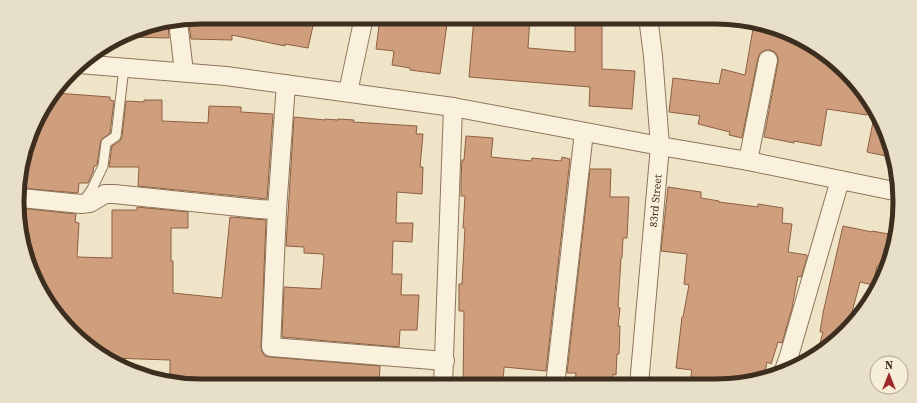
<svg xmlns="http://www.w3.org/2000/svg" width="917" height="403" font-family="'Source Serif 4',serif">
  <style>
    .building { fill: #cf9f7d; stroke: #8d5f41 }
    .lines { fill: none; stroke-linecap: round; stroke-linejoin: round }
    .lane-casing { stroke: #8d765c; stroke-width: 11 }
    .street-casing { stroke: #8d765c; stroke-width: 20 }
    .lane { stroke: #faf1dc; stroke-width: 9 }
    .street { stroke: #faf1dc; stroke-width: 18 }
    .labels { text-anchor: middle; dominant-baseline: central; stroke-width: 3; stroke-linejoin: round; paint-order: stroke }
    .street-label { font-size: 11px; fill: #3d2e20; stroke: #f7eed8 }
    .rim { fill: none; stroke: #3d2e20; stroke-width: 5 }
  </style>
  <rect width="100%" height="100%" fill="#f0e4c8"/>
  <!-- building -->
  <path class="building" d="M202 17H315L308 48 285 44V46L232 35V40L191 39 188 19Z
    M401 17H448L440 74 410 70V68L392 65 394 51 376 49 380 18 401 21Z
    M474 17H530L528 48 575 52V23H577V17H602V69L635 71 632 109 589 106 590 87 469 77Z
    M168 23 169 38 128 37V35L142 27Z
    M754 23 775 27 837 63 869 104 867 115 827 109 821 146 794 141V143L764 137 778 62V57L775 52 770 50H765L760 53 758 58 742 138 729 135 730 132 698 124 700 116 669 112 673 78 719 84 722 69 745 75Z
    M55 93 110 97V100L114 101 110 133 101 140 97 164 96 166H94L93 172 88 183H79L78 193 20 188V166L42 109Z
    M144 100H162V121L208 123 209 106 241 107V112L273 114 267 199 138 186 139 167H109L112 146 120 141 122 137 126 101 144 102Z
    M875 112 881 120 891 157 867 152Z
    M294 117 325 120V119L338 120V119L354 120 353 122 417 126 416 134H423L420 167H423L422 194 397 192 396 223H413L412 242 393 241 392 274H402L401 295H419L417 330H400L399 347 282 337 284 287 321 289 324 258 323 254 304 253V247L286 246Z
    M466 136 493 138 491 157 531 161 532 158 561 161 562 157 570 159 546 371 504 367 503 385H463L464 311H459V284H462L465 228H463L465 196H461V179L462 160H464Z
    M590 169H611L610 197H629L627 238H623L622 258H621L618 307 620 308 618 326H620L619 354H617L616 375 613 374V385H575L576 373H567Z
    M668 187 701 192V198L719 201V202L758 207V204L783 208 782 223 792 224 788 252 807 255V258L801 277 798 276 792 308 782 343 778 342 771 364 767 362 764 378 740 384H707L690 381 692 370 676 368 682 317H683L689 285 684 284 687 254 661 251Z
    M137 207 188 212V228H171V261H173V293L222 298 230 217 266 220 261 347 262 352 265 356 270 357 380 366 379 385 202 386 170 381V360L111 358 80 340 42 294 20 237V208L76 214 75 222 79 223 77 257 112 258V210H137Z
    M843 226 872 232V231L894 235 890 261 887 268 877 266 873 285 860 282 852 312 860 314 828 348 817 354 823 332H820L823 313Z"/>
  <g class="lines">
    <defs>
      <path id="lane" d="M82 203 92 189 103 166 106 143 116 136 124 68"/>
      <g id="street">
        <path d="M178 21 184 72"/>
        <path d="M79 64 226 76 453 107 660 146 748 161 899 192"/>
        <path d="M348 92 364 17"/>
        <path d="M748 161 768 60"/>
        <path d="M21 198 81 204 90 203 105 194H114L259 209 277 210 286 84"/>
        <path d="M277 210 271 347 445 361"/>
        <path d="M783 373 789 356 840 180"/>
        <path d="M443 385 453 107"/>
        <path d="M555 385 584 132"/>
        <path id="s1" d="M639 385 660 146 653 56 648 17"/>
      </g>
    </defs>
    <!-- lane casing -->
    <use href="#lane" class="lane-casing"/>
    <!-- street casing -->
    <use href="#street" class="street-casing"/>
    <!-- lane -->
    <use href="#lane" class="lane"/>
    <!-- street -->
    <use href="#street" class="street"/>
  </g>
  <g class="labels">
    <!-- street labels -->
    <g class="street-label">
      <text stroke="none"><textPath href="#s1" startOffset="185">83rd Street</textPath></text>
    </g>
  </g>
  <!-- crop -->
  <path d="M0 0H917V403H0ZM201 24H716A177 177 0 0 1 893 201V202A177 177 0 0 1 716 379H201A177 177 0 0 1 24 202V201A177 177 0 0 1 201 24Z" fill="#e8dfc9" fill-rule="evenodd"/>
  <path class="rim" d="M201 24H716A177 177 0 0 1 893 201V202A177 177 0 0 1 716 379H201A177 177 0 0 1 24 202V201A177 177 0 0 1 201 24Z"/>
  <!-- north arrow -->
  <g transform="translate(889 375)"><circle r="19" fill="#f7eed8" stroke="#ada18e"/>
  <path d="M0-3L7 15L0 10L-7 15Z" fill="#9e2a2b"/>
  <text y="-6" font-size="11" font-weight="bold" text-anchor="middle" fill="#3d2e20">N</text>
  </g>
</svg>
